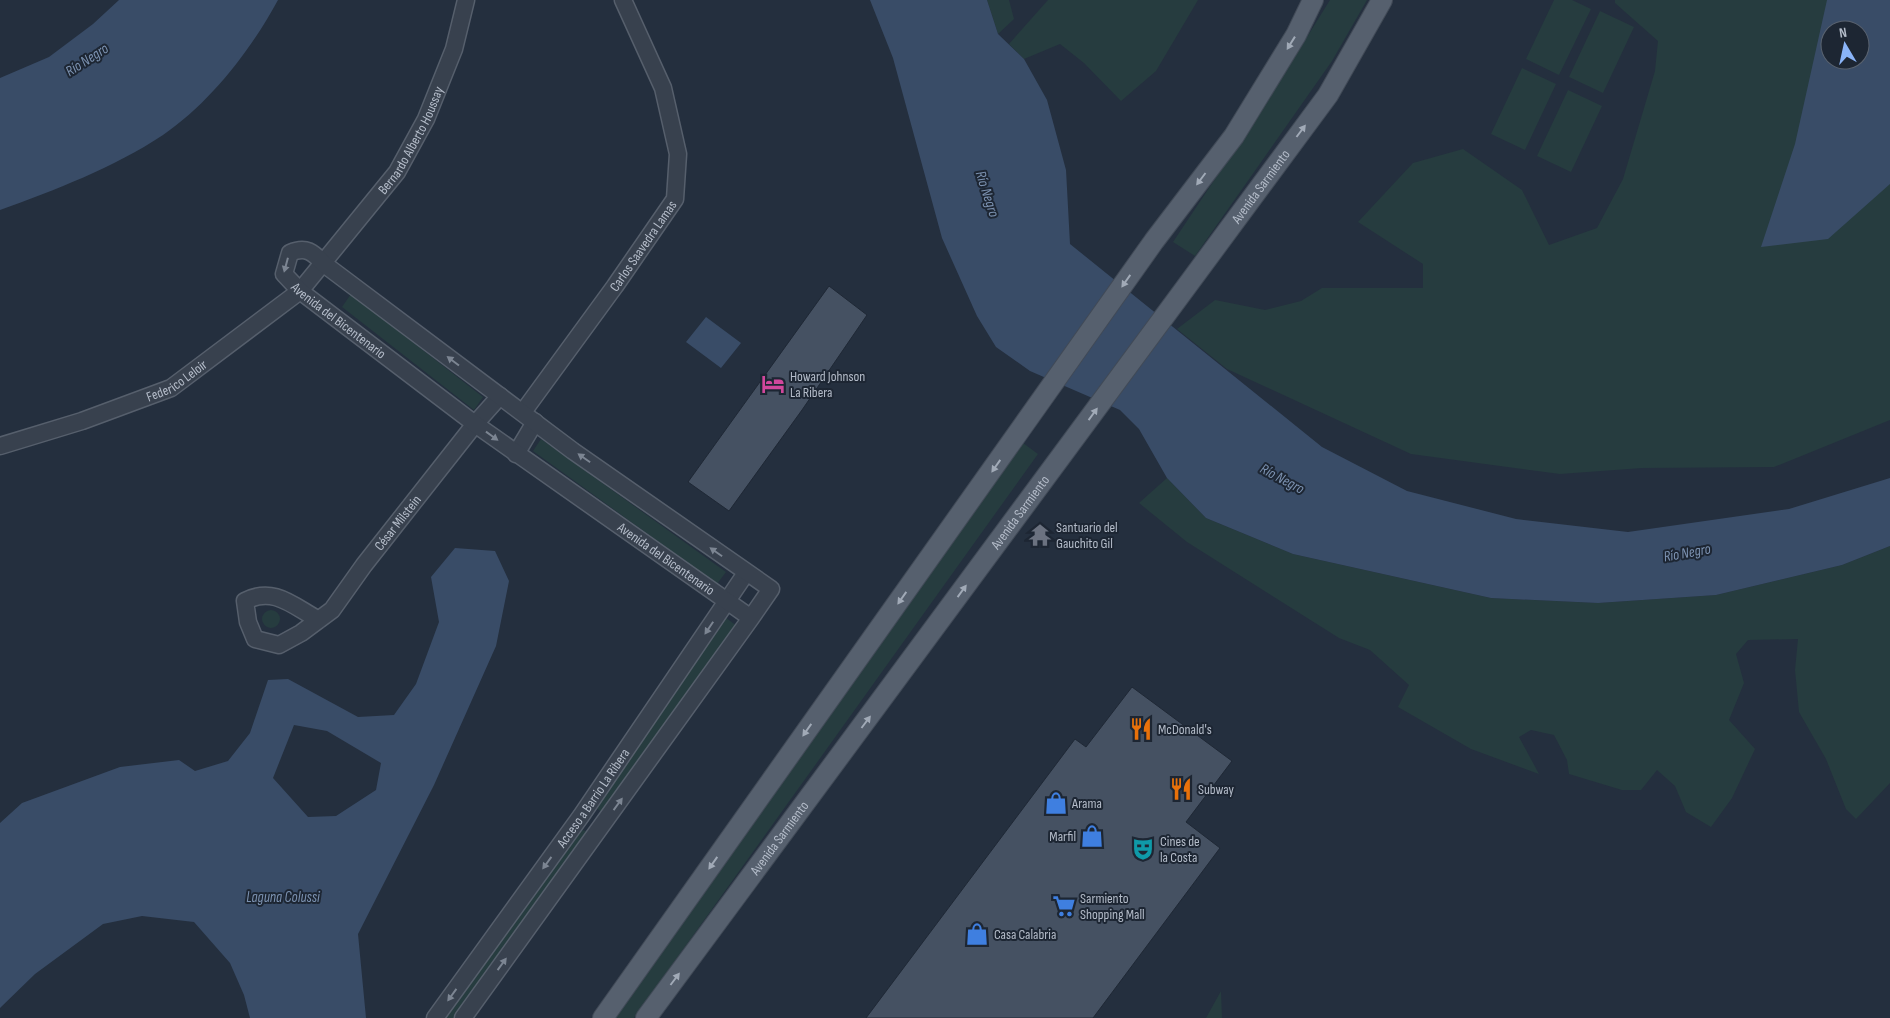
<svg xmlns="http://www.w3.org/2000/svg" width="1890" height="1018" font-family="'Sofia Sans Condensed',sans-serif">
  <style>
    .green { fill: #263c3f; fill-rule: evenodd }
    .water { fill: #394c67; fill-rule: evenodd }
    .building { fill: #455162; stroke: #1f2835 }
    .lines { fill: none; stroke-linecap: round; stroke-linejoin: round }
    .minor-casing { stroke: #565f6c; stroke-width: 19 }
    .major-casing { stroke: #414a57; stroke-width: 22 }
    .minor { stroke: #38414e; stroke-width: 16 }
    .major { stroke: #56606e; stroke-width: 20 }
    .oneway { fill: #a1aab7 }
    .oneway2 { fill: #7c8592 }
    .labels { text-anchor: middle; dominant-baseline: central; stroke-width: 4; stroke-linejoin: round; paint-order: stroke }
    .street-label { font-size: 14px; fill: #b4bcc9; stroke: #1d2633 }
    .poi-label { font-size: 14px; fill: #b4bcc9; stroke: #1d2633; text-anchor: start }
    .water-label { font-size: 15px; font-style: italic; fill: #7c92b1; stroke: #1d2633 }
  </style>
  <rect width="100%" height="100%" fill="#242f3e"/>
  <!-- green -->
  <path class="green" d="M987 0H1009L1014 19 998 34Z
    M1048 0H1198L1156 71 1121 101 1084 63 1060 44 1024 59 1009 44Z
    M1330 0H1367L1332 61 1195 256 1173 242 1271 95Z
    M1554 0H1572L1591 9 1559 75 1526 59Z
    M1615 0H1890V420L1774 467 1642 468 1560 474 1411 454 1227 369 1177 329 1215 300 1265 310 1301 301 1322 288H1423V264L1358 222 1413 163 1463 149 1522 190 1549 245 1597 228 1623 179 1655 71 1658 41 1615 3ZM1830 30H1860V60H1830Z
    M1600 11 1634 27 1603 93 1569 77Z
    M1522 68 1556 84 1525 150 1491 134Z
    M1568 90 1602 106 1571 172 1537 156Z
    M351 294 483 397 474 410 342 307Z
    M541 439 726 572 717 584 533 451Z
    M1023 443 1038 454 634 1018H611Z
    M1167 478 1206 518 1293 554 1491 598 1598 603 1716 595 1842 565 1890 546V783L1856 819 1846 809 1826 759 1799 712 1795 670 1798 639 1748 640 1736 654 1744 683 1729 720 1755 749 1732 798 1711 827 1686 812 1675 786 1657 770 1641 790H1622L1569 774 1567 760 1554 735 1531 730 1519 737 1539 774 1471 749 1398 707 1409 685 1370 650 1339 638 1187 542 1139 503Z
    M262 619a9 9 0 1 1 18 0a9 9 0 1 1-18 0Z
    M725 617 738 627 605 814 596 808Z
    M582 830 590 832 457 1018H446Z
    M1221 991 1222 1018H1206Z"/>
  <!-- water -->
  <path class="water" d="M119 0H278C251 50 210 103 163 135 113 168 55 190 0 210V78L49 57 93 24Z
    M870 0H987L998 34 1024 59 1047 100 1066 170 1070 244 1322 447 1407 491 1516 519 1628 532 1789 509 1890 478V546L1842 565 1716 595 1598 603 1491 598 1293 554 1206 518 1167 478 1139 429 1120 410 1030 371 996 347 977 316 942 238 893 58Z
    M1827 0H1890V184L1828 239 1761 247 1795 144ZM1830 30H1860V60H1830Z
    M706 317 741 343 721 368 686 342Z
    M455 548 495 551 509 581 496 646 434 785 358 934 366 1018H250L244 995 230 963 194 922 142 916 103 924 35 974 0 1008V823L22 803 120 767 179 760 195 771 228 761 250 733 268 680 288 679 358 717 394 715 416 684 439 622 431 577ZM294 725 327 731 381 763 376 790 336 816 308 817 273 778Z"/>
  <!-- building -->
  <path class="building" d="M829 286 867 315 802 410 729 511 688 482Z
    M1132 687 1232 761 1186 822 1220 848 1093 1018H866L1075 739 1086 747Z"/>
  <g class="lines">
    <defs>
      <g id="minor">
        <path id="s1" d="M523 412 615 286 675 199 678 154 663 88 623 0"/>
        <path id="s2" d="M0 446 82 421 171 388 300 291 397 172 426 119 454 49 466 0"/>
        <path d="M516 454 535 422"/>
        <path id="s3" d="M319 620C293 606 274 586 245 601L248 622 255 639 279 645 301 633 332 610 364 565 475 424 500 396"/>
        <path id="s4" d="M435 1018 581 816 746 573"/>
        <path id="s5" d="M463 1018 751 618 771 589 573 451 324 264C313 252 306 246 290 253L284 274 300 291 475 424 751 618"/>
      </g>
      <g id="major">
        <path d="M603 1018 1154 241 1234 136 1296 35 1313 0"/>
        <path id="s6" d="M646 1018 1328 95 1382 0"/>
      </g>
    </defs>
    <!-- minor casing -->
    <use href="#minor" class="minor-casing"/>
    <!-- major casing -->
    <use href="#major" class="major-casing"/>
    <!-- minor -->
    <use href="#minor" class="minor"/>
    <!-- major -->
    <use href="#major" class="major"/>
  </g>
  <!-- one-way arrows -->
  <defs><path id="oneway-solid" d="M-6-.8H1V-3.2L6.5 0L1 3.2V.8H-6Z" transform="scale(1.25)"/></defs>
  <g class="oneway">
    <use href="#oneway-solid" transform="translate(1291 43) rotate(122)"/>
    <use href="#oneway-solid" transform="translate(1301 131) rotate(-53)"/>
    <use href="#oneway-solid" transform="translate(1201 179) rotate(127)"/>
    <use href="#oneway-solid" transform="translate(1126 281) rotate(125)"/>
    <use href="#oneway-solid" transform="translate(1093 414) rotate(-54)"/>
    <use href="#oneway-solid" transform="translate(996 466) rotate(125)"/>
    <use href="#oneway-solid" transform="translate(962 591) rotate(-54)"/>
    <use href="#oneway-solid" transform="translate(902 598) rotate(125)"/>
    <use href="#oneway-solid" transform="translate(866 722) rotate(-53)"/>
    <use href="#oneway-solid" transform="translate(807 730) rotate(125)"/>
    <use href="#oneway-solid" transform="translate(713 863) rotate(125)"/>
    <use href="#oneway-solid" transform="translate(675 979) rotate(-53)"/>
  </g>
  <g class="oneway2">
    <use href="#oneway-solid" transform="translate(286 265) rotate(105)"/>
    <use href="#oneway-solid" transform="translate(453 361) rotate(-143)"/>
    <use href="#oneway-solid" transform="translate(492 436) rotate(36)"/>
    <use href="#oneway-solid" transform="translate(584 458) rotate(-145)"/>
    <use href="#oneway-solid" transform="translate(716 552) rotate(-145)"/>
    <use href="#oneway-solid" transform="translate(709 628) rotate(124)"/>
    <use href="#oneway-solid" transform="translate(618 804) rotate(-54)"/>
    <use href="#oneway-solid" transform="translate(547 863) rotate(126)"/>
    <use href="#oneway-solid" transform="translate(502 964) rotate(-54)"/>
    <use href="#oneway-solid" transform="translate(452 995) rotate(126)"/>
  </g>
  <!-- icons -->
  <defs>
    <symbol id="hotel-bare" viewBox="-9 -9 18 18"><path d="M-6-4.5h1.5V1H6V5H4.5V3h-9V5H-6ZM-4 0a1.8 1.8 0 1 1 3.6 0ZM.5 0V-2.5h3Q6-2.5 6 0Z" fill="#d1479c" stroke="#1d2633" stroke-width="2.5" paint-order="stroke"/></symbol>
    <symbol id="temple-bare" viewBox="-9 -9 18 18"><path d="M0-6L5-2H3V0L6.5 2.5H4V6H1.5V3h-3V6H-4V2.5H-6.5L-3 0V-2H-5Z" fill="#6b7280" stroke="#1d2633" stroke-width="2.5" paint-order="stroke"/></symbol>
    <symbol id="restaurant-bare" viewBox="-9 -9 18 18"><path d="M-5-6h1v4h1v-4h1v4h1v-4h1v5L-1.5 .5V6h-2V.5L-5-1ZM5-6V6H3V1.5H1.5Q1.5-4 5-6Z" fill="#e8710a" stroke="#1d2633" stroke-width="2.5" paint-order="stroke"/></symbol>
    <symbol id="shop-bare" viewBox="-9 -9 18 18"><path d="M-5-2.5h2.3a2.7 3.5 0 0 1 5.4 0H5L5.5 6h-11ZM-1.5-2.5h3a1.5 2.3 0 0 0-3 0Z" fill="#3f7fe0" stroke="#1d2633" stroke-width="2.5" paint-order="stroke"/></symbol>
    <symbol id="theatre-bare" viewBox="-9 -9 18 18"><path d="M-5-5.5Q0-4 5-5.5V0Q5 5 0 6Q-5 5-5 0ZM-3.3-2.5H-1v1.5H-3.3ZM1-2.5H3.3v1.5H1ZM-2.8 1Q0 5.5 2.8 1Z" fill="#0f9aa8" stroke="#1d2633" stroke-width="2.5" paint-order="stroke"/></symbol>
    <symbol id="supermarket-bare" viewBox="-9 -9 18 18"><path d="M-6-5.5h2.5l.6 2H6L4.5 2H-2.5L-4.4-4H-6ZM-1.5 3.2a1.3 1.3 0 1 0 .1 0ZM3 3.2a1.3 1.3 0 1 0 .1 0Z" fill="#3f7fe0" stroke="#1d2633" stroke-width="2.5" paint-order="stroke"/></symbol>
  </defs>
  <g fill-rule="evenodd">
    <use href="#hotel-bare" x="757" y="368" width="32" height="32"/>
    <use href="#temple-bare" x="1024" y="519" width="32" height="32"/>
    <use href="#restaurant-bare" x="1125" y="713" width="32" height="32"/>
    <use href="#restaurant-bare" x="1165" y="773" width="32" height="32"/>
    <use href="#shop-bare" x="1040" y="787" width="32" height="32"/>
    <use href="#shop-bare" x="1076" y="820" width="32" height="32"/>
    <use href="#theatre-bare" x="1127" y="833" width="32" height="32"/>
    <use href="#supermarket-bare" x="1048" y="890" width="32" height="32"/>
    <use href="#shop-bare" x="961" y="918" width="32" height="32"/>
  </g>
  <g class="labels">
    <!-- street labels -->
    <g class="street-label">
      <text stroke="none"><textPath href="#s2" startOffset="530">Bernardo Alberto Houssay</textPath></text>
      <text stroke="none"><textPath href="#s6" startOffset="1034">Avenida Sarmiento</textPath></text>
      <text stroke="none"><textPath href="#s1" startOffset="205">Carlos Saavedra Lamas</textPath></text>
      <text stroke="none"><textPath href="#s5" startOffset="1214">Avenida del Bicentenario</textPath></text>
      <text stroke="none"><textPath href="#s2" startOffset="189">Federico Leloir</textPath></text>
      <text stroke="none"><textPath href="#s6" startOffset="629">Avenida Sarmiento</textPath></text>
      <text stroke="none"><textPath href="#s3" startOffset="318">César Milstein</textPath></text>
      <text stroke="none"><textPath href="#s5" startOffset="1619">Avenida del Bicentenario</textPath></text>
      <text stroke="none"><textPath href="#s4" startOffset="271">Acceso a Barrio La Ribera</textPath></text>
      <text stroke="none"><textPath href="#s6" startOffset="224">Avenida Sarmiento</textPath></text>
    </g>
    <!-- poi labels -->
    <g class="poi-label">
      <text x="790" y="376">Howard Johnson<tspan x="790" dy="16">La Ribera</tspan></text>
      <text x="1056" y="527">Santuario del<tspan x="1056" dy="16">Gauchito Gil</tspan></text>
      <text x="1158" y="729">McDonald's</text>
      <text x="1198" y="789">Subway</text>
      <text x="1072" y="803">Arama</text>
      <text x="1076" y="836" text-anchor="end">Marfil</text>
      <text x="1160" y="841">Cines de<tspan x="1160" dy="16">la Costa</tspan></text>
      <text x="1080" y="898">Sarmiento<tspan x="1080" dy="16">Shopping Mall</tspan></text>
      <text x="994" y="934">Casa Calabria</text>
    </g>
    <!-- water labels -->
    <g class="water-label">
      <text transform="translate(87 60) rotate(-33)">Río Negro</text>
      <text transform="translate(987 194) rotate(72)">Río Negro</text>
      <text transform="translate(1282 479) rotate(28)">Río Negro</text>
      <text transform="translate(1687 553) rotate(-10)">Río Negro</text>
      <text x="283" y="897">Laguna Colussi</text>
    </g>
  </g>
  <!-- north arrow -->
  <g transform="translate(1845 45) rotate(351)"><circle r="24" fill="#1d2633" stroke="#59626f"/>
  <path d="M0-4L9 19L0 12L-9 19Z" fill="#8ab4f8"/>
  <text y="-8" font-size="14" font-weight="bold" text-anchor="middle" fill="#b4bcc9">N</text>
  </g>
</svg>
